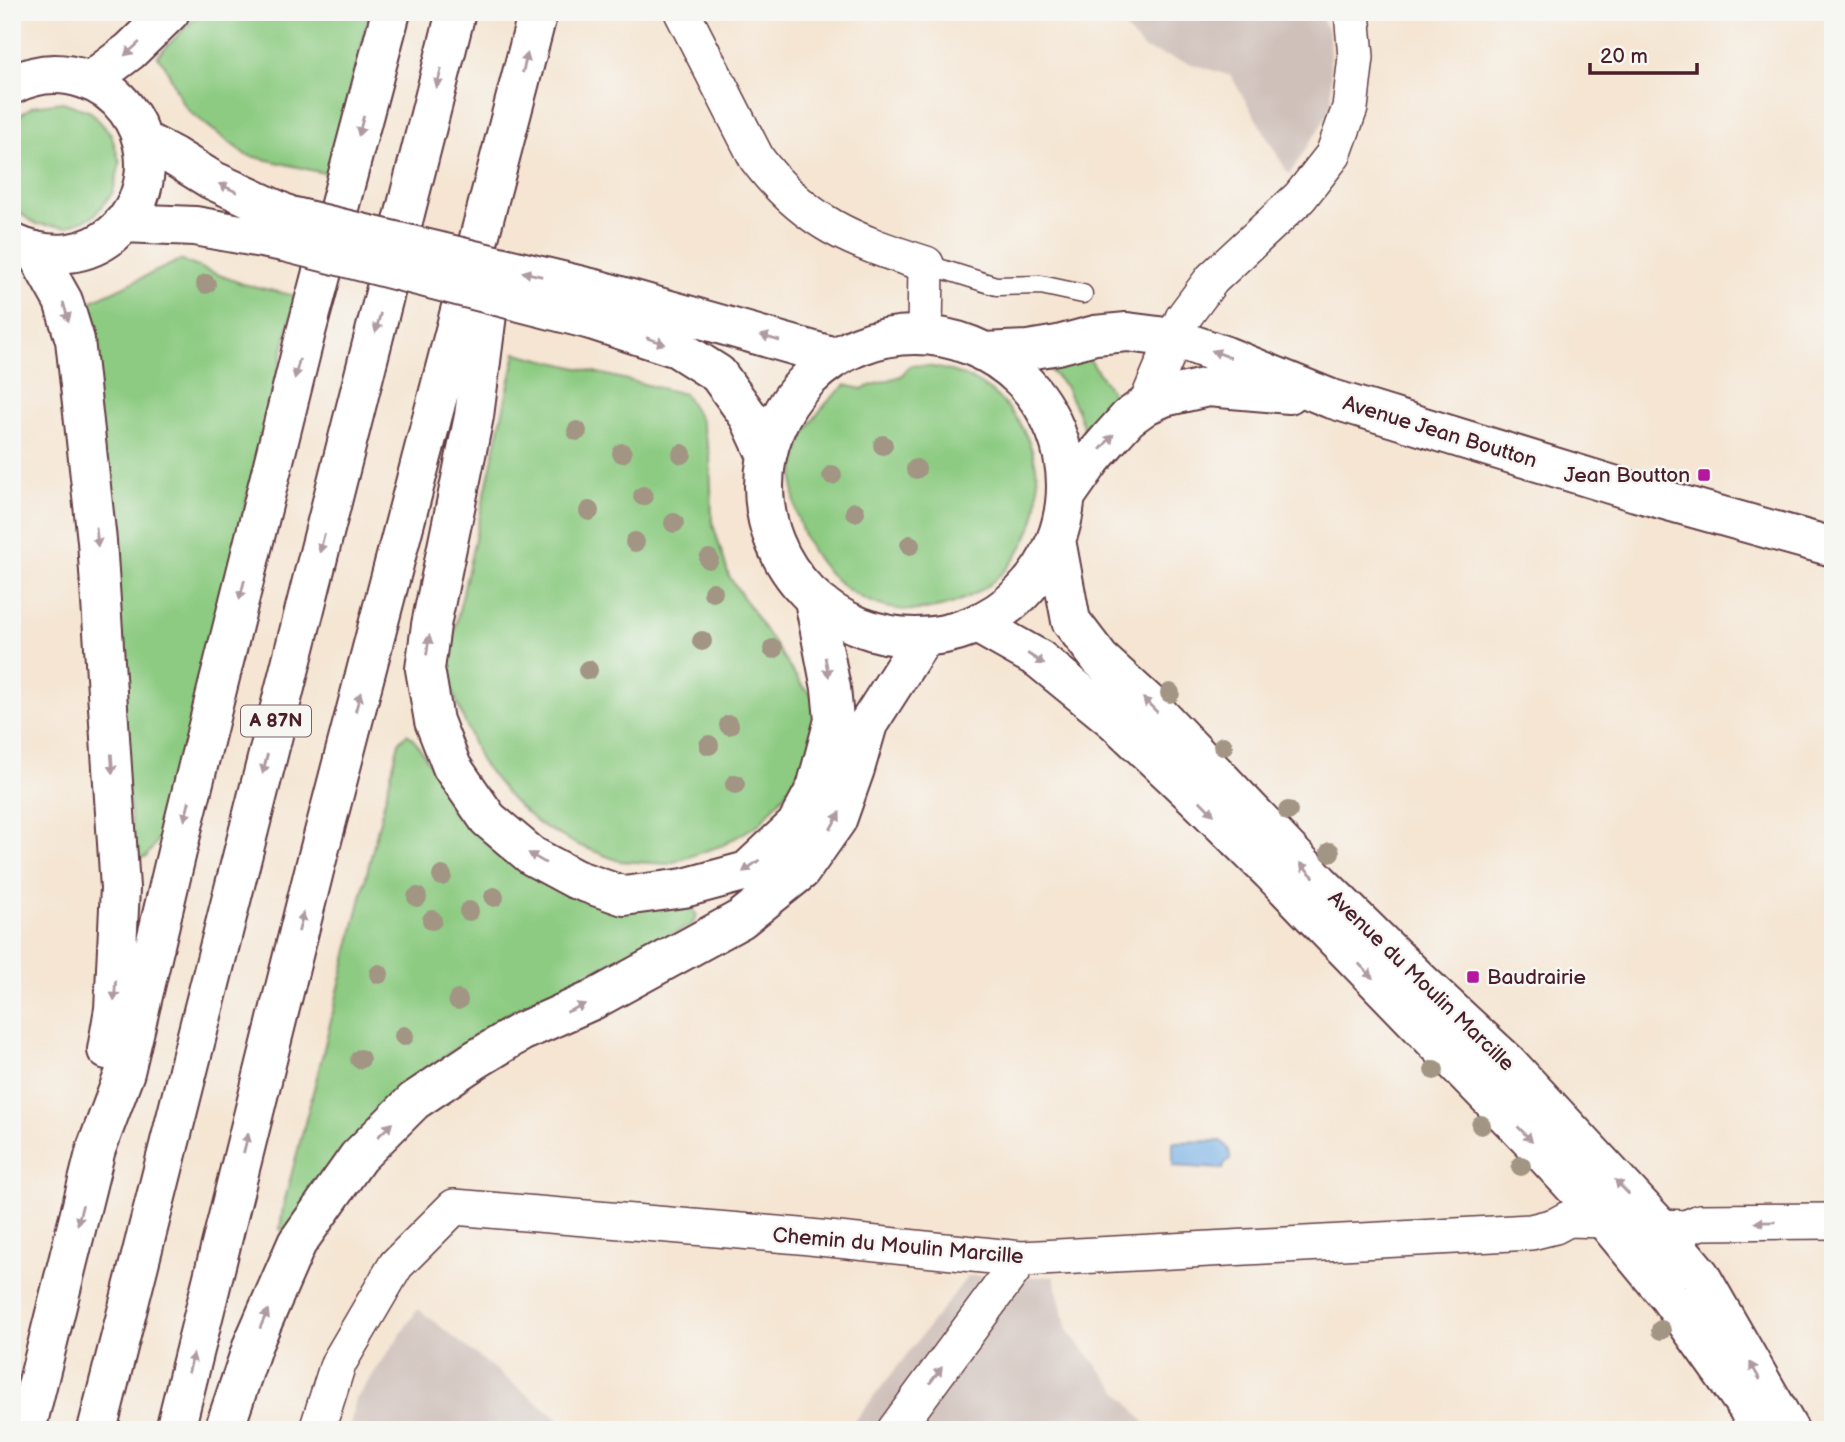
<svg xmlns="http://www.w3.org/2000/svg" width="1845" height="1442" font-family="'Balsamiq Sans',sans-serif">
  <style>
    .industrial { fill: #cfc0ba }
    .green { fill: #8ccb81; stroke: #6b7556; stroke-width: 2 }
    .water { fill: #76b0e6; stroke: #606888; stroke-width: 2 }
    .lines { fill: none; stroke-linecap: round; stroke-linejoin: round }
    .lane-casing { stroke: #643d44; stroke-width: 21 }
    .street-casing { stroke: #643d44; stroke-width: 38 }
    .secondary-casing { stroke: #643d44; stroke-width: 42 }
    .highway-casing { stroke: #643d44; stroke-width: 42 }
    .lane { stroke: #fff; stroke-width: 18 }
    .street { stroke: #fff; stroke-width: 35 }
    .secondary { stroke: #fff; stroke-width: 38 }
    .highway { stroke: #fff; stroke-width: 38 }
    .secondary-bridge-casing { stroke: #643d44; stroke-width: 42; stroke-linecap: butt }
    .secondary-bridge { stroke: #fff; stroke-width: 38 }
    .tree { fill: #a29584 }
    .oneway { fill: #ae9aa0 }
    .poi-dot { fill: #b5179e; stroke: #f6f6f2; stroke-width: 2.5 }
    .labels { text-anchor: middle; dominant-baseline: central; stroke-width: 5; stroke-linejoin: round; paint-order: stroke }
    .shield { fill: #f6f6f2; stroke: #7e6067; stroke-width: 2 }
    .shield-label { font-size: 19px; font-weight: bold; fill: #4a1f2b }
    .street-label { font-size: 21px; fill: #4a1f2b; stroke: #f6f6f2 }
    .poi-label { font-size: 21px; fill: #4a1f2b; stroke: #f6f6f2; text-anchor: end }
  </style>
  <rect width="100%" height="100%" fill="#f6f6f2"/>
  <filter id="ink" filterUnits="userSpaceOnUse"><feTurbulence type="fractalNoise" baseFrequency=".0143" numOctaves="2"/><feDisplacementMap in="SourceGraphic" scale="14" xChannelSelector="R" yChannelSelector="G"/><feConvolveMatrix kernelMatrix="1 2 1 2 8 2 1 2 1" color-interpolation-filters="sRGB"/></filter>
  <filter id="wash" filterUnits="userSpaceOnUse"><feTurbulence type="fractalNoise" baseFrequency=".00686" numOctaves="4" result="noise"/><feDisplacementMap in="SourceGraphic" scale="28" xChannelSelector="R" yChannelSelector="G"/><feGaussianBlur stdDeviation="1.57" result="paint"/><feColorMatrix in="noise" values="0 0 0 0 0 0 0 0 0 0 0 0 0 0 0 0 0 1.4 0 .05"/><feComposite in="paint" operator="in"/></filter>
  <g filter="url(#wash)">
    <rect width="100%" height="100%" fill="#f5e5d2"/>
    <!-- industrial -->
    <path class="industrial" d="M1110 12H1318L1329 32 1332 108 1289 175 1231 76 1144 49Z
      M968 1276 1054 1277 1067 1330 1151 1430H848Z
      M418 1309 572 1430H349L356 1399Z"/>
    <!-- green -->
    <path class="green" d="M201 12H370L328 174 246 155 191 113 182 102 165 65 157 56Z
      M63 102 91 112 111 134 120 163 113 192 94 216 66 227 36 224 12 208V121L33 106Z
      M180 260 243 284 296 296 168 825 146 857 135 858 77 308Z
      M516 353 685 394 701 421 710 455 712 521 729 576 803 687 820 701 808 751 794 783 759 824 723 845 668 864 619 861 576 844 539 824 511 799 480 760 450 685 451 647Z
      M1086 354 1119 403 1087 437 1077 410 1065 386 1046 366Z
      M911 365C949 366 984 379 1009 409 1036 441 1046 488 1031 528 1019 558 998 583 968 597 838 660 723 482 846 385L861 389 901 376Z
      M407 734 413 738 424 755 458 810 500 857 565 894 693 909 697 916 692 925 581 977 502 1017 431 1066 380 1110 287 1233 280 1229 283 1207 319 1069 399 742Z"/>
    <!-- water -->
    <path class="water" d="M1221 1141C1228 1146 1231 1152 1230 1160L1225 1163 1223 1169 1173 1166V1142Z"/>
  </g>
  <g filter="url(#ink)">
    <g class="lines">
      <defs>
        <path id="lane" d="M926 264 996 286 1041 285 1083 294"/>
        <path id="street" d="M682 12 757 159C805 223 853 241 926 264L925 336
          M1146 405 1183 318 1212 279 1300 197 1333 155 1350 108 1356 57 1352 12
          M1660 1227 1686 1228 1700 1222 1833 1221
          M317 1430 338 1364 396 1265 454 1207 800 1236 1021 1259 1531 1232 1555 1226 1568 1219 1605 1220
          M895 1430 1021 1259"/>
        <path id="secondary" d="M12 85C35 73 60 71 84 79 102 85 116 95 127 110 167 164 137 244 69 253 49 256 30 251 12 243
          M142 140 173 156 212 180 290 216
          M123 223 195 226 284 242
          M599 290 835 357
          M591 320 677 348 718 374 749 417 767 456
          M764 486a151 151 0 1 1 302 0a151 151 0 1 1-302 0Z
          M983 352 1028 350 1058 345 1095 335 1127 332 1174 338 1226 356 1329 398 1636 492 1833 547
          M1066 496 1092 459 1110 438 1128 418 1146 405 1164 397 1208 387 1289 394
          M1056 540 1071 621 1100 659 1146 701 1319 882 1423 984 1508 1063 1660 1227 1700 1275 1789 1430
          M977 624 1039 659 1115 721 1193 795 1271 872 1542 1152 1605 1220 1668 1296 1747 1407 1759 1430"/>
        <path id="highway" d="M90 81 130 51 170 12
          M35 251 63 301 75 340 97 541 120 888 114 1009 107 1050
          M493 267 474 416 431 625 425 669 434 721 452 767 488 819 532 856 575 879 624 896 684 888 747 871 796 825 816 788 834 720 831 688 814 600
          M26 1430 96 1149 125 1072 184 822 305 336 391 12
          M97 1430 456 12
          M175 1430 315 867 538 12
          M224 1430 253 1344 297 1243 358 1157 414 1101 475 1060 521 1032 593 1000 741 919 801 871 837 820 855 769 868 724 923 638"/>
      </defs>
      <!-- lane casing -->
      <use href="#lane" class="lane-casing"/>
      <!-- street casing -->
      <use href="#street" class="street-casing"/>
      <!-- secondary casing -->
      <use href="#secondary" class="secondary-casing"/>
      <!-- highway casing -->
      <use href="#highway" class="highway-casing"/>
      <!-- lane -->
      <use href="#lane" class="lane"/>
      <!-- street -->
      <use href="#street" class="street"/>
      <!-- secondary -->
      <use href="#secondary" class="secondary"/>
      <!-- highway -->
      <use href="#highway" class="highway"/>
      <defs>
        <path id="secondary-bridge" d="M290 216 599 290
          M284 242 591 320"/>
      </defs>
      <!-- secondary-bridge casing -->
      <use href="#secondary-bridge" class="secondary-bridge-casing"/>
      <!-- secondary-bridge -->
      <use href="#secondary-bridge" class="secondary-bridge"/>
    </g>
    <!-- trees -->
    <g class="tree">
      <circle cx="206" cy="284" r="10"/>
      <circle cx="577" cy="431" r="10"/>
      <circle cx="883" cy="445" r="10"/>
      <circle cx="622" cy="453" r="10"/>
      <circle cx="682" cy="454" r="10"/>
      <circle cx="916" cy="469" r="10"/>
      <circle cx="832" cy="475" r="10"/>
      <circle cx="643" cy="496" r="10"/>
      <circle cx="589" cy="511" r="10"/>
      <circle cx="855" cy="512" r="10"/>
      <circle cx="674" cy="523" r="10"/>
      <circle cx="635" cy="542" r="10"/>
      <circle cx="910" cy="545" r="10"/>
      <circle cx="709" cy="559" r="10"/>
      <circle cx="713" cy="592" r="10"/>
      <circle cx="702" cy="641" r="10"/>
      <circle cx="773" cy="649" r="10"/>
      <circle cx="588" cy="670" r="10"/>
      <circle cx="1170" cy="693" r="10"/>
      <circle cx="729" cy="725" r="10"/>
      <circle cx="709" cy="745" r="10"/>
      <circle cx="1223" cy="746" r="10"/>
      <circle cx="735" cy="784" r="10"/>
      <circle cx="1288" cy="811" r="10"/>
      <circle cx="1330" cy="852" r="10"/>
      <circle cx="442" cy="876" r="10"/>
      <circle cx="417" cy="897" r="10"/>
      <circle cx="494" cy="897" r="10"/>
      <circle cx="469" cy="911" r="10"/>
      <circle cx="432" cy="920" r="10"/>
      <circle cx="379" cy="974" r="10"/>
      <circle cx="458" cy="1000" r="10"/>
      <circle cx="404" cy="1036" r="10"/>
      <circle cx="360" cy="1059" r="10"/>
      <circle cx="1434" cy="1070" r="10"/>
      <circle cx="1481" cy="1125" r="10"/>
      <circle cx="1521" cy="1166" r="10"/>
      <circle cx="1661" cy="1330" r="10"/>
    </g>
    <!-- one-way arrows -->
    <defs><path id="oneway-solid" d="M-6-.8H1V-3.2L6.5 0L1 3.2V.8H-6Z" transform="scale(1.75)"/></defs>
    <g class="oneway">
      <use href="#oneway-solid" transform="translate(132 49) rotate(138)"/>
      <use href="#oneway-solid" transform="translate(525 63) rotate(-76)"/>
      <use href="#oneway-solid" transform="translate(439 78) rotate(104)"/>
      <use href="#oneway-solid" transform="translate(361 126) rotate(105)"/>
      <use href="#oneway-solid" transform="translate(228 188) rotate(-155)"/>
      <use href="#oneway-solid" transform="translate(532 274) rotate(-167)"/>
      <use href="#oneway-solid" transform="translate(66 312) rotate(74)"/>
      <use href="#oneway-solid" transform="translate(378 323) rotate(104)"/>
      <use href="#oneway-solid" transform="translate(770 338) rotate(-163)"/>
      <use href="#oneway-solid" transform="translate(656 341) rotate(19)"/>
      <use href="#oneway-solid" transform="translate(1221 354) rotate(-160)"/>
      <use href="#oneway-solid" transform="translate(297 369) rotate(104)"/>
      <use href="#oneway-solid" transform="translate(1107 442) rotate(-49)"/>
      <use href="#oneway-solid" transform="translate(97 537) rotate(84)"/>
      <use href="#oneway-solid" transform="translate(322 543) rotate(104)"/>
      <use href="#oneway-solid" transform="translate(242 590) rotate(104)"/>
      <use href="#oneway-solid" transform="translate(428 645) rotate(-82)"/>
      <use href="#oneway-solid" transform="translate(1036 659) rotate(33)"/>
      <use href="#oneway-solid" transform="translate(827 667) rotate(79)"/>
      <use href="#oneway-solid" transform="translate(358 702) rotate(-75)"/>
      <use href="#oneway-solid" transform="translate(1150 705) rotate(-135)"/>
      <use href="#oneway-solid" transform="translate(112 764) rotate(86)"/>
      <use href="#oneway-solid" transform="translate(265 764) rotate(104)"/>
      <use href="#oneway-solid" transform="translate(1207 808) rotate(45)"/>
      <use href="#oneway-solid" transform="translate(187 811) rotate(104)"/>
      <use href="#oneway-solid" transform="translate(835 821) rotate(-61)"/>
      <use href="#oneway-solid" transform="translate(537 858) rotate(-149)"/>
      <use href="#oneway-solid" transform="translate(751 866) rotate(144)"/>
      <use href="#oneway-solid" transform="translate(1307 870) rotate(-134)"/>
      <use href="#oneway-solid" transform="translate(301 922) rotate(-76)"/>
      <use href="#oneway-solid" transform="translate(1366 971) rotate(46)"/>
      <use href="#oneway-solid" transform="translate(115 991) rotate(93)"/>
      <use href="#oneway-solid" transform="translate(576 1008) rotate(-24)"/>
      <use href="#oneway-solid" transform="translate(385 1130) rotate(-44)"/>
      <use href="#oneway-solid" transform="translate(1525 1134) rotate(45)"/>
      <use href="#oneway-solid" transform="translate(246 1143) rotate(-76)"/>
      <use href="#oneway-solid" transform="translate(1622 1187) rotate(-134)"/>
      <use href="#oneway-solid" transform="translate(80 1215) rotate(104)"/>
      <use href="#oneway-solid" transform="translate(1765 1222) rotate(179)"/>
      <use href="#oneway-solid" transform="translate(264 1319) rotate(-66)"/>
      <use href="#oneway-solid" transform="translate(191 1363) rotate(-76)"/>
      <use href="#oneway-solid" transform="translate(1755 1371) rotate(-120)"/>
      <use href="#oneway-solid" transform="translate(936 1375) rotate(-53)"/>
    </g>
  </g>
  <!-- markers -->
  <g class="poi-dot">
    <rect x="1697" y="468" width="14" height="14" rx="3.5"/>
    <rect x="1466" y="970" width="14" height="14" rx="3.5"/>
  </g>
  <g class="labels">
    <!-- shield labels -->
    <rect class="shield" x="241" y="705.5" width="70" height="31" rx="5"/>
    <g class="shield-label">
      <text x="276" y="721">A 87N</text>
    </g>
    <!-- street labels -->
    <g class="street-label">
      <text transform="translate(1440 432) rotate(17)">Avenue Jean Boutton</text>
      <text transform="translate(1421 981) rotate(44)">Avenue du Moulin Marcille</text>
      <text transform="translate(898 1246) rotate(5)">Chemin du Moulin Marcille</text>
    </g>
    <!-- poi labels -->
    <g class="poi-label">
      <text x="1690" y="475">Jean Boutton</text>
      <text x="1487" y="977" text-anchor="start">Baudrairie</text>
    </g>
  </g>
  <!-- margin -->
  <rect width="1845" height="1442" fill="none" stroke="#f6f6f2" stroke-width="42"/>
  <!-- scale -->
  <path d="M1590 63v10h107v-10" fill="none" stroke="#4a1f2b" stroke-width="3.5"/>
  <text x="1600" y="63" font-size="21" fill="#4a1f2b" stroke="#f6f6f2" stroke-width="5" paint-order="stroke">20 m</text>
</svg>
